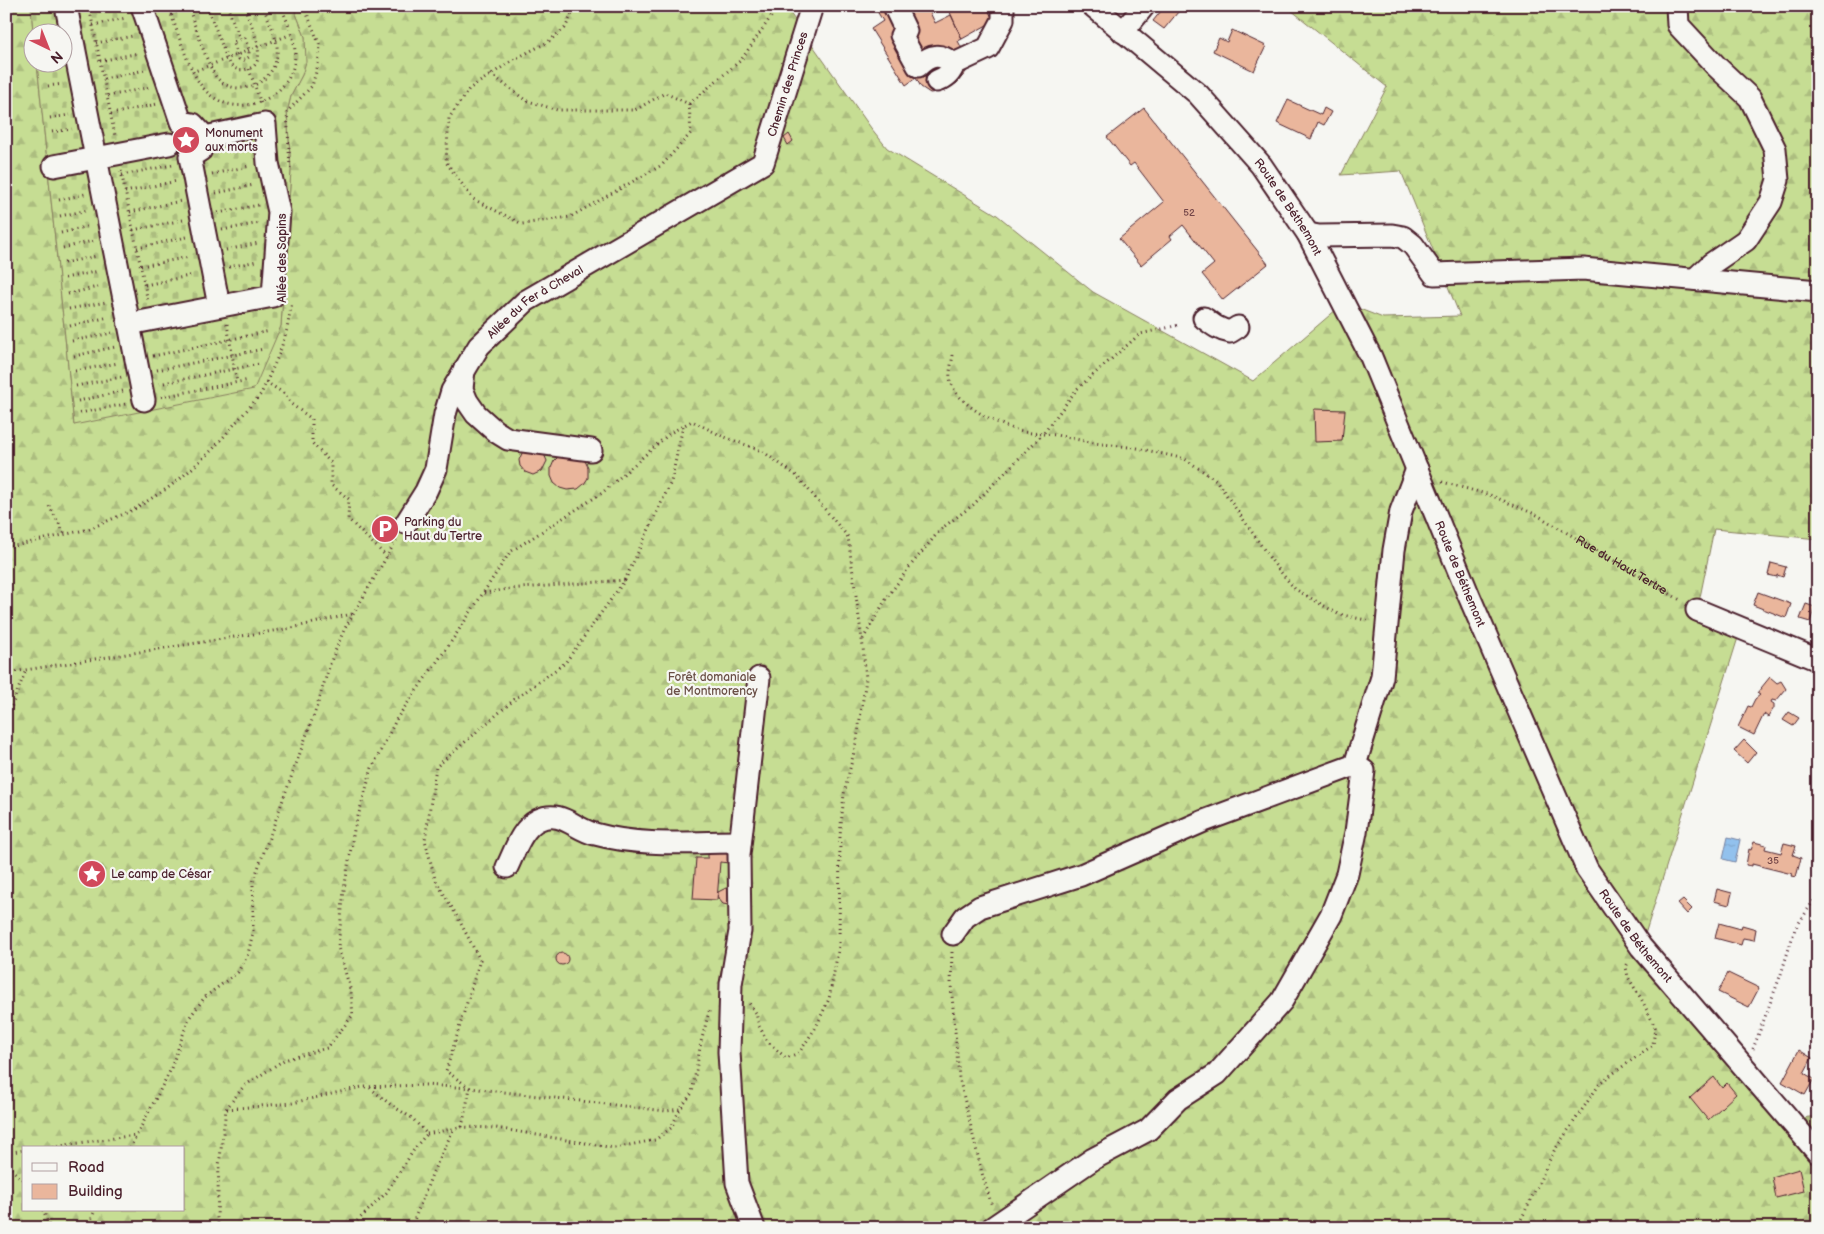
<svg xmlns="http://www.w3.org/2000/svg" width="1824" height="1234" font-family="'Balsamiq Sans',sans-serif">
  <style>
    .forest { fill: url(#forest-firs); stroke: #887e5f; fill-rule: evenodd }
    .cemetery { fill: url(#cemetery-stones); stroke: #887e5f }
    .water { fill: url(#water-ripples); stroke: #75809f }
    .building { fill: #eab69c; stroke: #4a1f2b }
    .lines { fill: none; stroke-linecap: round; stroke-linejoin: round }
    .minor-casing { stroke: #4a1f2b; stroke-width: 25 }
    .path { stroke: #4a1f2b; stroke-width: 3; stroke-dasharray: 1 4; stroke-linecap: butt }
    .minor { stroke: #f6f6f2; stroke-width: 21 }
    .labels { text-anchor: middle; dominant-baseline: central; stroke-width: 4.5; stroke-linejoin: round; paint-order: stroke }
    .number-label { font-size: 10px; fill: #724547 }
    .street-label { font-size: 12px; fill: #4a1f2b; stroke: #f6f6f2 }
    .poi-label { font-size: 12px; fill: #4a1f2b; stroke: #f6f6f2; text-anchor: start }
    .park-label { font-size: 12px; fill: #694e45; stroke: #f6f6f2 }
  </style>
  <defs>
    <pattern id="forest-firs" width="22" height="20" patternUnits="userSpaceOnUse" patternTransform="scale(1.25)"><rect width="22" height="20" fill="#c6dd93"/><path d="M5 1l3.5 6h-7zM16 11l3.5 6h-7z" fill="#acbd7f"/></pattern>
    <pattern id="cemetery-stones" width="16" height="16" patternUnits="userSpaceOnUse" patternTransform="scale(1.25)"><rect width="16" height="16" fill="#c6dd93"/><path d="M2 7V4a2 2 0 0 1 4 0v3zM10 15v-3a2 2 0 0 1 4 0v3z" fill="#acbd7f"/></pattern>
    <pattern id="water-ripples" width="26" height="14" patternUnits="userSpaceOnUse" patternTransform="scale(1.25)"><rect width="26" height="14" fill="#92c1ed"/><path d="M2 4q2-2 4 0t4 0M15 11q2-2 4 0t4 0" fill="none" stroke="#7fa5cb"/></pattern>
  </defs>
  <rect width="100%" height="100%" fill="#f6f6f2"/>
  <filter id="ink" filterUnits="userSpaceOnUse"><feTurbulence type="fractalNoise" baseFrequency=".02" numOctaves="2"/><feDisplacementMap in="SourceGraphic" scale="10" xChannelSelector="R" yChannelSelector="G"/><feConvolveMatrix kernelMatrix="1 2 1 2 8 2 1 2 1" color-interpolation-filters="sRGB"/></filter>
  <g filter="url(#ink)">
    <!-- forest -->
    <path class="forest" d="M6 6H31L33 32 32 62 37 63 74 425 281 326 291 170 287 112 291 96 302 75 305 37 293 6H785L871 128 887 148 997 215 1093 292 1253 381 1344 303 1383 318 1460 316 1401 171 1341 175 1387 87 1286 6H1818V539L1714 529 1698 607 1741 628 1641 947 1792 1119 1818 1116V1228H6ZM24 1148H184V1210H24Z"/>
    <!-- cemetery -->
    <path class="cemetery" d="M31 6H293L305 37 306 62 302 75 291 96 287 112 291 170 281 326 254 389 74 425 37 63 62 62V32H33Z"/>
    <!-- water -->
    <path class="water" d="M1728 837 1740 840 1735 862 1723 859Z"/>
    <!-- building -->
    <path class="building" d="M874 6H927L935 23 951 15 962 39 958 41 971 66 957 83 944 91 930 93 921 87 916 78 906 85 871 29 883 21Z
      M952 6H986L994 21 962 39 949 10 953 9Z
      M1165 6H1183L1164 29 1153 21Z
      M1232 30 1266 46 1254 71 1213 51 1219 38 1227 42Z
      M1288 100 1321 115 1324 108 1331 112 1324 125 1318 122 1311 139 1277 123Z
      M1144 108 1268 264 1223 300 1202 274 1214 264 1183 225 1170 236 1172 239 1141 265 1119 239 1164 202 1134 163 1130 166 1107 137Z
      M789 134 793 141 788 145 784 138Z
      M1314 409 1345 410 1342 441 1315 442Z
      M523 451 544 454 547 461 542 471 533 475 525 472 520 466 519 460Z
      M559 456 583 458 585 461 588 467V478L584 484 578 489 567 490 560 488 554 483 551 476V468L554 461Z
      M1771 563 1786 567 1783 577 1777 575V577L1768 575Z
      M1758 592 1791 604 1786 618 1753 605Z
      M1806 604 1815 607 1810 622 1800 619Z
      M1770 677 1777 683 1781 681 1786 689 1776 701 1772 700 1771 702 1774 704V708L1768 717 1764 714 1754 735 1738 727 1748 706 1751 707 1755 699 1760 695 1757 693Z
      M1789 712 1799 718 1793 726 1783 720Z
      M1744 740 1756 752 1747 763 1734 751Z
      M1754 842 1766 845 1765 849 1781 853 1784 843 1796 846 1793 855 1801 858 1796 877 1791 876 1792 874 1752 864V866L1746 865 1749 849 1751 850Z
      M708 850 730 852 729 863 720 862 717 900 693 899 696 858H708Z
      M726 888H729L731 904 728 905 723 904 718 898V892Z
      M1717 889 1732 893 1729 905 1714 901Z
      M1683 900 1692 909 1687 914 1678 904Z
      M1719 923 1741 929 1742 925 1756 929 1754 940 1743 938 1741 945 1715 938Z
      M556 959a6 6 0 1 1 12 0a6 6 0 1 1-12 0Z
      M1728 973 1759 988 1749 1007 1718 992Z
      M1799 1050 1812 1058 1804 1073 1814 1079 1805 1095 1782 1082Z
      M1714 1077 1722 1088 1727 1083 1736 1094 1708 1120 1690 1098Z
      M1799 1169 1804 1191 1776 1198 1772 1177Z"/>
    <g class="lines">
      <defs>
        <g id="minor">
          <path d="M66 6 144 400"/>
          <path d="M142 6 181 122 193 124 205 137 201 150 190 157 219 306"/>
          <path d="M894 6 906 31 901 35 918 66C931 54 940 53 954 64L988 48 1003 20V6"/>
          <path id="s2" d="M1093 6 1198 94 1261 165 1308 234 1371 357 1469 596 1587 869 1641 947 1818 1153"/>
          <path d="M1677 6 1678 25 1717 67 1750 98 1775 149 1778 180 1771 202 1746 240 1711 264 1695 279"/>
          <path d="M1123 32 1144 6"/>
          <path d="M937 81C947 77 951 73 954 64"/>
          <path d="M54 166 169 144"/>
          <path d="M1308 234 1319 236 1392 235 1403 237 1413 245 1434 274 1583 269 1818 291"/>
          <path d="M1204 318C1213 325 1219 330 1230 332L1238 327"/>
          <path d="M129 324 273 296 279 212 268 163 265 124 205 137"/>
          <path d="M464 370 462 389 467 401 476 414 495 431 508 439 591 450"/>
          <path id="s3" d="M406 523 426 491 436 469 445 414 452 391 479 346 526 301 763 163 812 6"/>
          <path d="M1697 610 1818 660"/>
          <path d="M1355 765 1382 677 1394 550 1401 511 1417 469"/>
          <path d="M507 867C515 851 521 829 538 820 561 809 574 829 595 834 642 847 692 842 740 842"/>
          <path d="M953 934 965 917 980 907 1081 875 1204 821 1355 765 1364 771 1356 832 1347 874 1331 915 1282 1001 1217 1074 1178 1099 1148 1130 1093 1159 992 1228"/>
          <path d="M754 1228 737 1183 729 1052 731 984 740 931 739 855 759 678"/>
        </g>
      </defs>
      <!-- minor casing -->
      <use href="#minor" class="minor-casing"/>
      <!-- path -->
      <g class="path">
        <path d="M89 6 115 136"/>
        <path d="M168 6C178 31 189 76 208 93 239 122 295 97 295 54 295 37 287 22 281 6"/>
        <path d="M188 6C194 22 208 68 217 78 238 100 275 83 277 54 279 39 268 20 263 6"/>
        <path d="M207 6 229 64C234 69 240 71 247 69 272 64 249 21 244 6"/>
        <path d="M227 6 240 39"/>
        <path d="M171 14 190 6"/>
        <path d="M93 25 126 18"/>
        <path d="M245 38 249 50V57L244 60 239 59 233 42Z"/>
        <path d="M96 43 133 36"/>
        <path d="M100 61 139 53"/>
        <path d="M249 69 261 104"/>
        <path d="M192 72 292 34"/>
        <path d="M491 74 525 100 557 110H635L665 93 689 104 691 133 662 165 570 217 522 224 473 199 446 162 449 118 469 89 513 60 548 42 565 28 574 10 573 6"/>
        <path d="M104 79 145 70"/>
        <path d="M48 86 63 84"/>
        <path d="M108 96 151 87"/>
        <path d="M689 104 741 60 773 14 776 6"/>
        <path d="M111 114 157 104"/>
        <path d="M50 118 70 115"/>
        <path d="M52 132 72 129"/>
        <path d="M290 168 287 112 312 86 318 65 320 46 304 6"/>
        <path d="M121 171 148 302"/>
        <path d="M212 174 250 166"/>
        <path d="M122 175 172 165"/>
        <path d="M125 192 177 181"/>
        <path d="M216 193 254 185"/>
        <path d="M59 200 85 194"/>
        <path d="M130 212 181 201"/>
        <path d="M218 213 259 205"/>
        <path d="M60 216 88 210"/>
        <path d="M133 230 183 220"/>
        <path d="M222 230 260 223"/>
        <path d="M61 233 90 226"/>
        <path d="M63 248 93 241"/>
        <path d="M137 248 187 237"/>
        <path d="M226 250 259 243"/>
        <path d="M64 263 97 256"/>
        <path d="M141 266 190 257"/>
        <path d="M229 267 257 261"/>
        <path d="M65 278 99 271"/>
        <path d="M145 285 194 275"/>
        <path d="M68 294 102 286"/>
        <path d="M69 309 106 302"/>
        <path d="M227 324 237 383"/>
        <path d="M70 326 109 317"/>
        <path d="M72 341 112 333"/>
        <path d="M953 355C952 362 949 371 950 378 954 404 994 422 1016 430 1024 433 1034 433 1043 434L1077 389 1140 334 1179 325"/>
        <path d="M74 356 115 347"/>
        <path d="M153 356 270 331"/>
        <path d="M157 370 264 349"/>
        <path d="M75 371 118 363"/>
        <path d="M266 382 285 394 291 404 312 419V443L331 463V485L349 499 348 519 387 557"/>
        <path d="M159 384 259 364"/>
        <path d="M76 386 122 377"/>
        <path d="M161 397 249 380"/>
        <path d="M78 401 123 391"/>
        <path d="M80 413 126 404"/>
        <path id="s1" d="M1442 482 1490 495 1537 515 1682 601"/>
        <path d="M49 506 65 534"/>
        <path d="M6 548 89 529 133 510 168 488 188 472 212 450 261 394 280 352 287 329 292 302"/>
        <path d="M484 593 508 589 625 580"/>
        <path d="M863 639 886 599 911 565 941 529 973 505 1043 434 1056 435 1094 443 1137 448 1185 459 1216 480 1274 564 1295 589 1338 614 1370 621"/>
        <path d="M6 673 292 628 352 614"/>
        <path d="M6 720 26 670"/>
        <path d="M952 952 951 984 959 1077 982 1173 992 1206"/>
        <path d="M1753 1049 1781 974 1795 929 1818 894"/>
        <path d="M227 1109 292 1103 362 1087 425 1085 470 1088 666 1111 680 1109"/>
        <path d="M462 1127 470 1088 446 1071 480 960 458 918 435 879 425 840 436 767 515 699 565 663 625 580 671 482 683 426"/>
        <path d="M427 1134 462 1127 496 1128 614 1148 655 1140 671 1128 680 1109 692 1093 701 1042 710 1008"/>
        <path d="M43 1148 136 1135"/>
        <path d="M130 1148 170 1071 189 1018 205 997 238 972 248 954 253 932V882L316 709 331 661 344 630 397 539"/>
        <path d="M6 1153 24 1150"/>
        <path d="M6 1168 11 1169 24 1181"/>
        <path d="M43 1210 50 1228"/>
        <path d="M88 1228 95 1210"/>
        <path d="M219 1228 217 1218 219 1166 226 1109 244 1086 284 1060 327 1048 353 1015 351 992 338 947 344 890 354 830 372 768 397 718 451 642 510 552 602 493 670 433 692 421 722 436 762 451 797 476 848 537 863 647 866 679 857 739 844 794 840 836 839 946 829 999 816 1027 799 1053 786 1058 768 1042 759 1026 756 1013 749 1003"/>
        <path d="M350 1228 386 1193 417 1145 427 1134 412 1118 391 1105 369 1087"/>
        <path d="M411 1228 433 1172 454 1128"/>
        <path d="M1517 1228 1554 1151 1601 1082 1653 1045 1655 1027 1643 1002 1628 977 1626 967 1629 961"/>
      </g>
      <!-- minor -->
      <use href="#minor" class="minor"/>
    </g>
  </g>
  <!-- icons -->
  <defs>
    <symbol id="sight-disc" viewBox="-11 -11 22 22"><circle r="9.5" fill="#d1495b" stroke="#f6f6f2"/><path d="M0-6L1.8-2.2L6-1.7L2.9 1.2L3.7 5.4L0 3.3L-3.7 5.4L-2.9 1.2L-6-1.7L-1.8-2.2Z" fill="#fff"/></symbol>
    <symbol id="parking-disc" viewBox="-11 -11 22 22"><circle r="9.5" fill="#d1495b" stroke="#f6f6f2"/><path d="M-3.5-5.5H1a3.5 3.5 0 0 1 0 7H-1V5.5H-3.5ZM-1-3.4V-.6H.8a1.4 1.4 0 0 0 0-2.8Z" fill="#fff"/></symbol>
  </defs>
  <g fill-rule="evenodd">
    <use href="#sight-disc" x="170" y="124" width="32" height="32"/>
    <use href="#parking-disc" x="369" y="513" width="32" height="32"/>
    <use href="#sight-disc" x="76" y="858" width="32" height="32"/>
  </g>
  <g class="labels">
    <!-- number labels -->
    <g class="number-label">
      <text x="1189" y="213">52</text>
      <text x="1773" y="861">35</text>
    </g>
    <!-- street labels -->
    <g class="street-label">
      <text stroke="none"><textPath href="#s3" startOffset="616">Chemin des Princes</textPath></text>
      <text stroke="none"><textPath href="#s2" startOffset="282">Route de Béthemont</textPath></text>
      <text transform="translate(282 258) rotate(-90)">Allée des Sapins</text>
      <text stroke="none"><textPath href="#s3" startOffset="266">Allée du Fer à Cheval</textPath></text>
      <text stroke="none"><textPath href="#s1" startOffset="199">Rue du Haut Tertre</textPath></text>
      <text stroke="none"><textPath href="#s2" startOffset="688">Route de Béthemont</textPath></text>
      <text stroke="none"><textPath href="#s2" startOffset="1092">Route de Béthemont</textPath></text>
    </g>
    <!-- poi labels -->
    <g class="poi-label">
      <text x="205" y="133">Monument<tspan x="205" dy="14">aux morts</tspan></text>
      <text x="404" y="522">Parking du<tspan x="404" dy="14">Haut du Tertre</tspan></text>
      <text x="111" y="874">Le camp de César</text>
    </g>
    <!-- park labels -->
    <g class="park-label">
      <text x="712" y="677">Forêt domaniale<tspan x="712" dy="14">de Montmorency</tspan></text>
    </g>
  </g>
  <!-- margin -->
  <rect width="1824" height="1234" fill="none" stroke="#f6f6f2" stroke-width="25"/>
  <rect x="12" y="12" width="1799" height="1209" fill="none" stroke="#4a1f2b" stroke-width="2" filter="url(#ink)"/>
  <!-- legend -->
  <rect x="22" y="1146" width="162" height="65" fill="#f6f6f2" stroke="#b1a0a2"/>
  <rect x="32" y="1163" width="25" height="8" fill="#f6f6f2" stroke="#b1a0a2"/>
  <text x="68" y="1172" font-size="15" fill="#4a1f2b">Road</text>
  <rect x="32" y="1184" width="25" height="15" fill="#eab69c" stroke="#b1a0a2"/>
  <text x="68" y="1196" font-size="15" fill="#4a1f2b">Building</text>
  <!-- north arrow -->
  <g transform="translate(48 48) rotate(137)"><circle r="24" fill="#f6f6f2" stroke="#b1a0a2"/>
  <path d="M0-4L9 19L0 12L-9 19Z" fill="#d1495b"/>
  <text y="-8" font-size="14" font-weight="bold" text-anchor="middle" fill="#4a1f2b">N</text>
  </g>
</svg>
